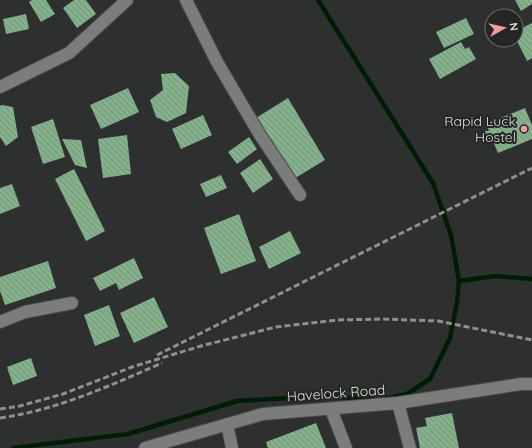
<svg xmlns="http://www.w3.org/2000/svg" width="532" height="448" font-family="Quicksand,sans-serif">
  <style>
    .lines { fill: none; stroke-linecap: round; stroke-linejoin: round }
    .stream { stroke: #001c06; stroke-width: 4.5 }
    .building { fill: url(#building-back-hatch) }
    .minor-casing { stroke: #494b49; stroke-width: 14 }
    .minor { stroke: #7a7d7a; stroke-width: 12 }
    .rail { stroke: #8e908f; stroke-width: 3; stroke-dasharray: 6 3; stroke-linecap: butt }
    .poi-dot { fill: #f49aa3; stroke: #242624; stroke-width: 1.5 }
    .labels { text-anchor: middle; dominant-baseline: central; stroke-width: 4; stroke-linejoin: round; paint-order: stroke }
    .poi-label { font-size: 14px; fill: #dbdcdb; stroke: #242624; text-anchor: end }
    .street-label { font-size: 14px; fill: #dbdcdb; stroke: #242624 }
  </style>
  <defs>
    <pattern id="building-back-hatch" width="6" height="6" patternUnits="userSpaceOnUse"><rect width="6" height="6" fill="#84b08b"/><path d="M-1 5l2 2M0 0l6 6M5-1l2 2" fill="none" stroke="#749479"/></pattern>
  </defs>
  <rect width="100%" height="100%" fill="#2d302e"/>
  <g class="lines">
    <!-- stream -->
    <path class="stream" d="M318 0 433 183 451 235 459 281 457 302 450 338 430 379 407 394 383 399
      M459 281 496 276 532 279
      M13 448 128 434 237 401 328 396 376 400"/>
  </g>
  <!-- building -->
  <path class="building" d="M32 0H46L55 14 41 22 29 2Z
    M74 0H86L96 14 77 28 63 8Z
    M515 0H532V4L521 11Z
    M26 14 29 29 6 34 3 19Z
    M466 18 474 34 444 48 436 32Z
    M532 23V58L527 61 516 39V31Z
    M461 42 465 49 469 47 476 59 440 79 429 59Z
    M175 73 189 86 186 113 167 122 156 117 150 100 163 90 161 74Z
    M128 88 139 112 101 129 90 105Z
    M288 98 325 160 292 180 256 118Z
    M2 105 13 107 18 137 6 146 0 137V106Z
    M525 108 532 125V139L498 153 493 141 483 143 484 131H489L486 124Z
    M203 115 212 135 181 149 172 129Z
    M53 119 65 157 43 164 31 127Z
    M127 135 131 174 103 178 98 139Z
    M249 137 257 149 237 164 228 152Z
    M62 139 81 140 87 168 75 165Z
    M260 159 273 179 253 193 240 173Z
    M74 169 105 231 86 241 55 179Z
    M221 175 227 188 206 197 200 184Z
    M12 184 20 206 0 214V188Z
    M239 214 256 261 221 274 204 228Z
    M290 231 301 253 269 269 259 247Z
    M134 258 143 278 119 290 116 283 100 291 93 278Z
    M48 261 56 288 5 305 0 291V277Z
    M154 297 168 327 134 343 120 313Z
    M109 305 120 336 95 346 84 315Z
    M31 358 37 376 13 385 7 367Z
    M452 413 459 448H420L416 428 427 426 425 418Z
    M316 423 326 448H268L266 442Z"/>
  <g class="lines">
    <defs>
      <path id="minor" d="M186 0 217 62 260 135 300 195
        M0 87 69 53 127 0
        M0 322 25 312 72 303
        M398 403 410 448
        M331 409 346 448
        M227 424 232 448
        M145 448 263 414 398 403 521 384H532"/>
    </defs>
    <!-- minor casing -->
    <use href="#minor" class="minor-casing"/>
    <!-- minor -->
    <use href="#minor" class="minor"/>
    <!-- rail -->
    <path class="rail" d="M157 355 532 168
      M0 409 20 406 63 394 132 367 201 346 276 327 338 320 382 319 438 321 532 340
      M0 418C57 410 109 386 162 363"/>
  </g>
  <!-- markers -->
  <circle class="poi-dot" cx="524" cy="129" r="4"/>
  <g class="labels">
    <!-- poi labels -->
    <g class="poi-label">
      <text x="516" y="121">Rapid Luck<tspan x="516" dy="16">Hostel</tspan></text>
    </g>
    <!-- street labels -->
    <g class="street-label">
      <text transform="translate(336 393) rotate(-4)">Havelock Road</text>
    </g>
  </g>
  <!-- north arrow -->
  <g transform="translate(504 28) rotate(82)"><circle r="19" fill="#242624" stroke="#6d6f6d"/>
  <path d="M0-3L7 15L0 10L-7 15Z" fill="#f49aa3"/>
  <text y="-6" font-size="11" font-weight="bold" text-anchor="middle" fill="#dbdcdb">N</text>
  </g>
</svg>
